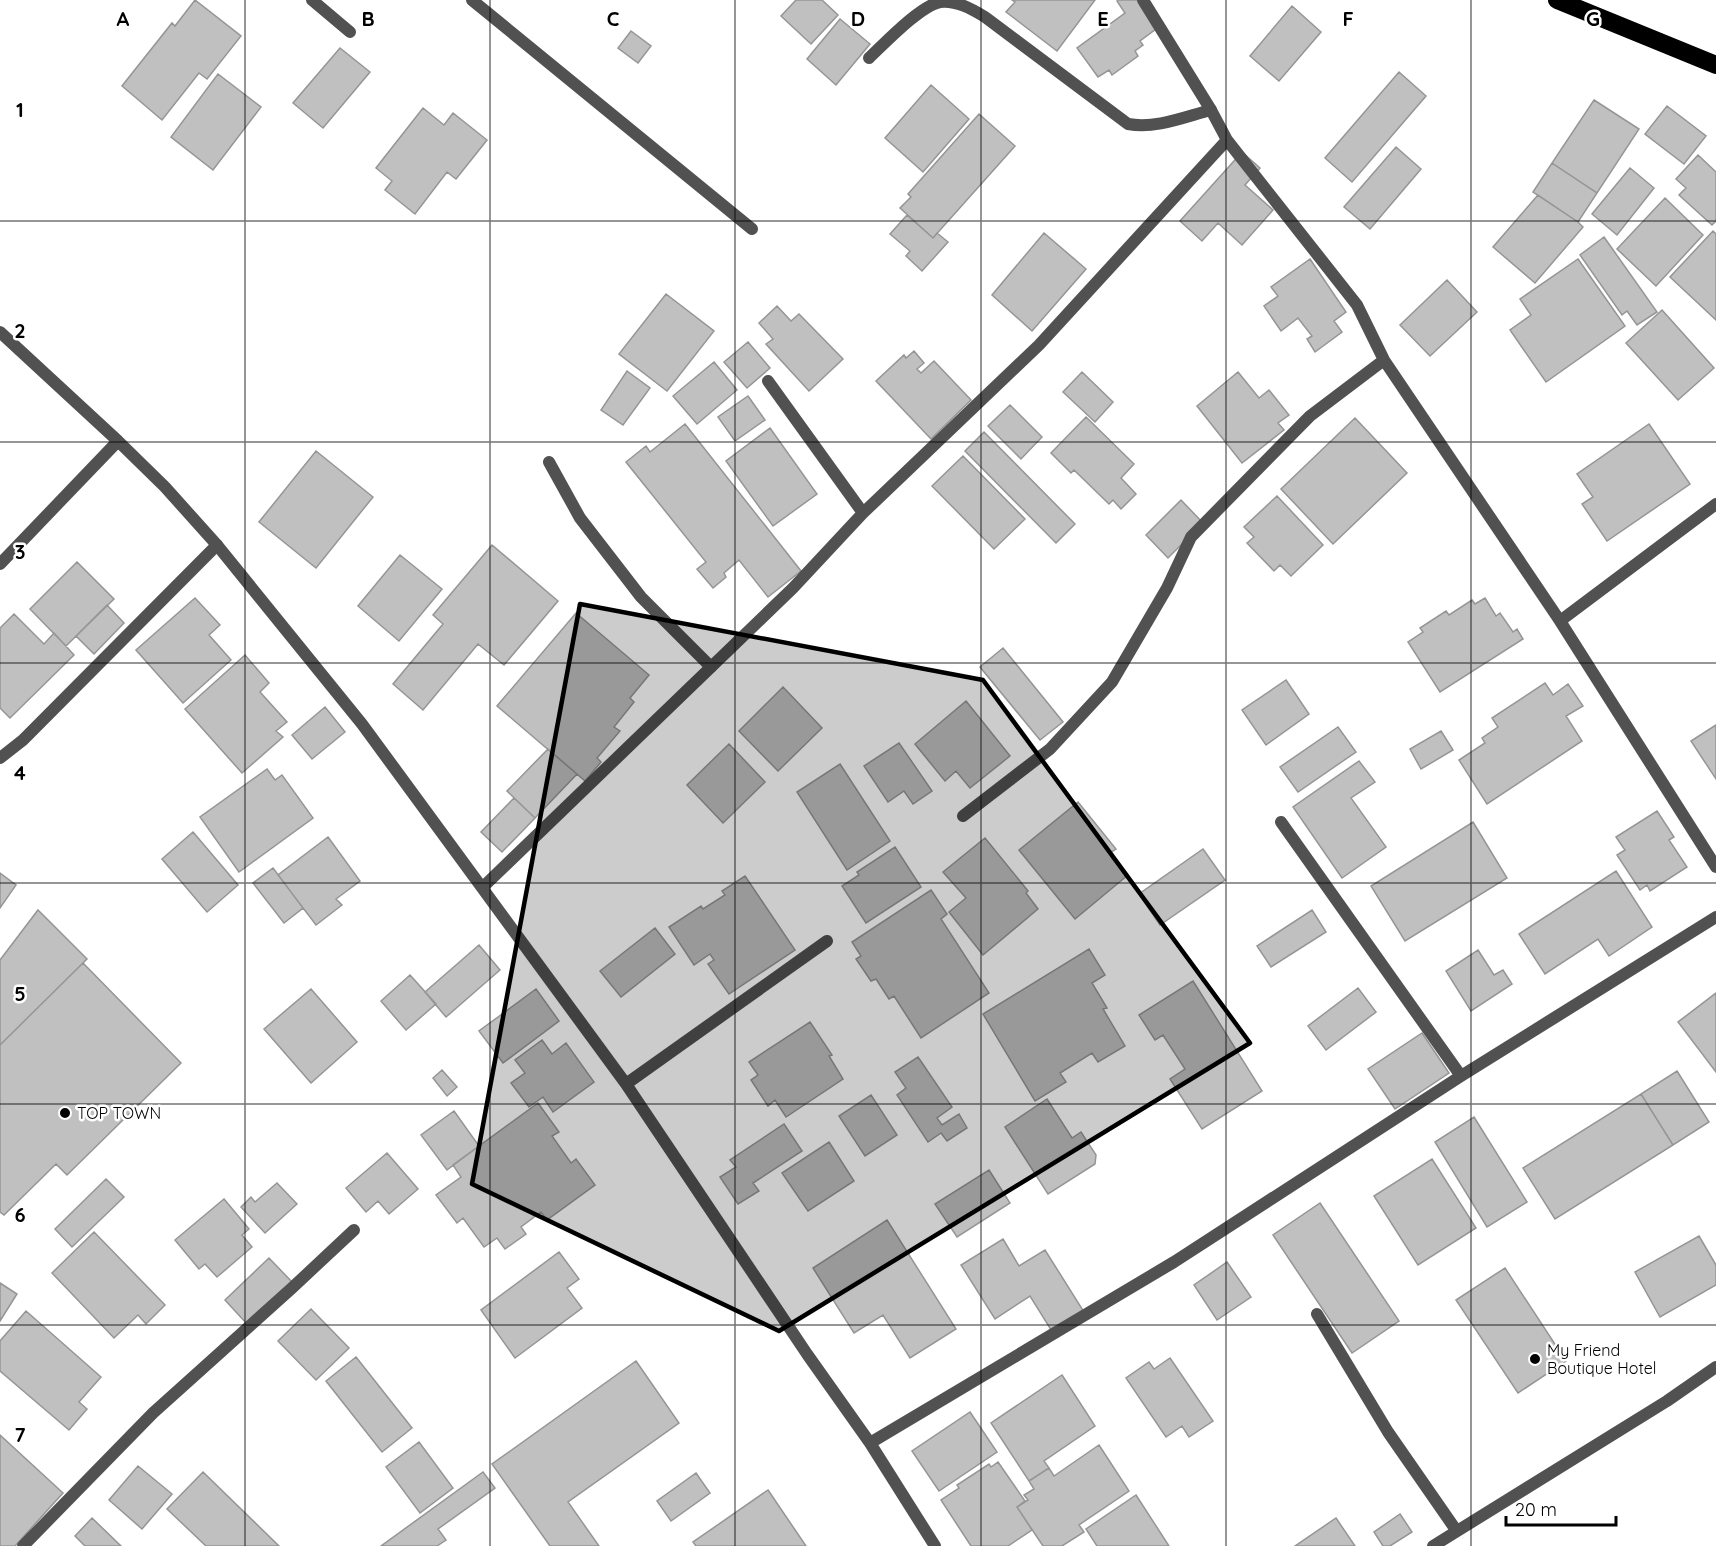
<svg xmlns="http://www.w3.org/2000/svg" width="1716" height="1546" font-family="Quicksand,sans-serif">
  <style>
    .building { fill: #c0c0c0; stroke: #959595; stroke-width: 1.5 }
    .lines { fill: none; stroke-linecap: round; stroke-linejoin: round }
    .lane { stroke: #515151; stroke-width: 12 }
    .street { stroke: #515151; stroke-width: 12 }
    .highway { stroke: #000; stroke-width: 18 }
    .marked { fill: #000; fill-opacity: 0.2; stroke: #000; stroke-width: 4.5; stroke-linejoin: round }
    .grid { fill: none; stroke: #000; stroke-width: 1.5; stroke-opacity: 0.55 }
    .poi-dot { fill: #000; stroke: #fff; stroke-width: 2 }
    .labels { text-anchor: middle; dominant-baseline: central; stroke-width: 5; stroke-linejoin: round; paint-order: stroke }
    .poi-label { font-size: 16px; fill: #000; stroke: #fff; text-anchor: start }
    .grid-label { font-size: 20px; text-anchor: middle; font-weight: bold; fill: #000; stroke: #fff; stroke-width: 5; stroke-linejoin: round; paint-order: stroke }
  </style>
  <rect width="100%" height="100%" fill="#fff"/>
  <!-- building -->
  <path class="building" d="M195 0 241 36 207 79 199 73 162 120 122 86 172 23 175 26Z
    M796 0H822L838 15 811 44 781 16Z
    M1012 0H1095L1057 51 1006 12 1015 2Z
    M1118 0H1142L1160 26 1140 41 1143 45 1135 51 1138 56 1112 75 1109 70 1098 77 1077 48 1125 13 1117 1Z
    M1292 6 1321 32 1279 81 1250 56Z
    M840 19 870 44 836 85 807 59Z
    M631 31 651 46 638 63 618 48Z
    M340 48 370 72 323 128 293 103Z
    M1399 72 1426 96 1352 182 1325 158Z
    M218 74 261 107 213 170 171 137Z
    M931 85 969 119 923 172 885 138Z
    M1594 100 1639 129 1597 193 1552 163Z
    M1667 106 1706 136 1684 164 1645 134Z
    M423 108 444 125 453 113 487 140 456 179 447 172 415 214 385 190 392 181 376 168Z
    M979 114 1015 146 933 238 900 208 911 197 908 194Z
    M1396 147 1421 169 1370 229 1344 207Z
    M1242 152 1260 168 1245 185 1273 210 1242 245 1218 223 1202 241 1180 221Z
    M1698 155 1716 172V221L1712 225 1679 195 1686 188 1676 179Z
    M1552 163 1597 193 1578 222 1533 192Z
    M1630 168 1654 188 1617 235 1592 214Z
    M1538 195 1578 222 1583 227 1535 283 1493 247Z
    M1665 198 1703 235 1656 286 1617 249Z
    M907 215 933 238 937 233 948 242 922 271 906 256 910 251 890 234Z
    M1713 231 1716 234V320L1670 277Z
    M1044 233 1086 269 1032 331 992 295Z
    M1604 237 1657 312 1637 325 1627 311 1622 315 1580 255Z
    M1310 259 1346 312 1334 321 1342 332 1315 352 1307 339 1312 336 1298 318 1281 331 1264 306 1278 296 1271 287Z
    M1578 259 1625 326 1546 382 1510 330 1531 315 1520 299Z
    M1447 280 1477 312 1430 356 1400 325Z
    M666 294 714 331 667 391 619 354Z
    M777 306 791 321 799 314 843 359 809 391 766 344 773 339 759 323Z
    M1662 310 1714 368 1678 400 1626 343Z
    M748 342 770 368 747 388 724 362Z
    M914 351 924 363 917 369 921 373 934 361 971 400 931 439 876 381 904 355 906 358Z
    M714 362 737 390 697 424 673 396Z
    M627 371 650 388 623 425 601 410Z
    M1082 372 1113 402 1095 422 1063 392Z
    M1238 372 1259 398 1269 390 1289 415 1278 423 1284 430 1242 463 1197 406Z
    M748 396 765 420 735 441 718 417Z
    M1010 405 1042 437 1021 459 988 426Z
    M1086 417 1134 464 1121 478 1136 494 1121 509 1113 500 1109 504 1074 470 1071 473 1051 453Z
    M1355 418 1407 473 1333 544 1281 489Z
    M685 424 801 571 768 597 739 560 724 573 726 577 713 588 697 569 706 562 626 462 646 446 650 452Z
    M1649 424 1690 484 1607 541 1582 504 1593 497 1577 474Z
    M770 428 817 494 773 526 726 461Z
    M984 432 1075 524 1056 543 965 451Z
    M316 451 373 497 316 568 259 522Z
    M963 456 1025 519 994 549 932 486Z
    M1277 496 1323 545 1291 576 1280 565 1274 571 1247 543 1254 537 1244 527Z
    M1181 500 1203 523 1168 558 1146 535Z
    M492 545 558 601 504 665 478 644 423 710 393 684 443 624 433 615Z
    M400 555 442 589 399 641 358 606Z
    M77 562 114 599 66 646 30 609Z
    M195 598 220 625 209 635 231 660 183 703 136 650Z
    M1485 598 1496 616 1500 613 1513 632 1517 629 1523 639 1440 692 1408 642 1423 632 1420 628 1446 611 1449 615 1472 600 1475 604Z
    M107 605 124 623 94 654 76 636Z
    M576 613 649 675 630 698 634 702 614 727 620 731 597 758 601 762 585 781 497 706Z
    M14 614 44 644 54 633 74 655 10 718 0 708V628Z
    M1003 648 1063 722 1040 740 980 667Z
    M245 655 269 683 260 692 287 722 276 731 283 737 242 773 185 709Z
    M1286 680 1309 714 1266 745 1242 710Z
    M1545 683 1553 695 1568 684 1583 706 1566 716 1582 741 1487 804 1459 760 1485 743 1482 738 1498 727 1492 718Z
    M783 687 822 728 778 771 739 731Z
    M966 701 1010 756 970 788 956 771 945 781 915 744Z
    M325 707 345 732 312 759 292 735Z
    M1716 725V779L1691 741Z
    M1338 727 1356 752 1298 792 1280 767Z
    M1441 731 1453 750 1421 769 1410 749Z
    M899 743 932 791 913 804 904 791 888 802 864 766Z
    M729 744 765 782 723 823 687 785Z
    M548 749 577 774 535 818 507 791Z
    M1359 761 1375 782 1351 798 1386 847 1342 878 1293 807Z
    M840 764 890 841 847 870 797 792Z
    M267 769 275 780 282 775 313 818 239 872 200 817Z
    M514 798 535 818 502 852 481 832Z
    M1078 802 1116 849 1110 853 1128 875 1075 919 1019 850Z
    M1657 811 1674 837 1669 840 1687 867 1650 891 1647 885 1640 890 1617 855 1625 850 1616 837Z
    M1473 822 1507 878 1405 941 1371 886Z
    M193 832 238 885 207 912 162 859Z
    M328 837 360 881 336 899 342 905 316 925 278 875Z
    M985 838 1028 891 1026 893 1038 909 983 955 949 912 966 898 943 872Z
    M895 847 921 887 866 923 842 886 859 875 857 872Z
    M1203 849 1225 880 1160 925 1139 894Z
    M273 868 303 908 284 923 253 883Z
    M1616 871 1652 927 1609 956 1598 939 1545 974 1519 934Z
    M0 873 16 885 0 908Z
    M745 876 795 950 729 994 708 964 714 960 710 954 694 965 669 927 701 906 703 909 725 895 722 891Z
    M931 890 947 914 941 919 989 993 921 1038 894 996 889 999 876 979 871 981 856 959 861 956 852 942Z
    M38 910 87 959 0 1045V960Z
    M1312 910 1326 932 1271 967 1257 946Z
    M655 928 675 954 621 997 600 971Z
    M479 945 500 970 446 1017 425 992Z
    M1089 949 1105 975 1092 983 1107 1008 1103 1009 1125 1046 1098 1062 1092 1053 1060 1073 1066 1082 1035 1101 983 1014Z
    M1478 950 1494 975 1503 970 1512 984 1471 1011 1446 971Z
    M83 963 181 1063 67 1175 56 1164 4 1215 0 1212V1045Z
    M410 975 436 1004 406 1030 381 1001Z
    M1193 981 1262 1091 1202 1129 1170 1079 1185 1069 1163 1035 1155 1040 1139 1015Z
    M1358 988 1376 1012 1326 1050 1308 1026Z
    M311 989 357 1042 311 1083 264 1029Z
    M536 989 559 1021 503 1063 479 1031Z
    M1716 993V1072L1678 1022Z
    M810 1022 832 1055 829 1056 843 1079 786 1117 775 1100 768 1106 751 1080 758 1075 749 1062Z
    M1422 1033 1449 1073 1395 1109 1368 1069Z
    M542 1040 552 1054 566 1043 594 1082 553 1112 543 1097 529 1107 511 1083 525 1073 515 1060Z
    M918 1057 952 1107 937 1118 942 1125 959 1114 967 1128 947 1141 941 1133 928 1142 897 1095 906 1088 895 1072Z
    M442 1070 457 1087 447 1096 433 1078Z
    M1677 1071 1709 1122 1673 1145 1641 1094Z
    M1641 1094 1673 1145 1555 1219 1523 1168Z
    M871 1095 897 1135 865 1156 839 1116Z
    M1047 1099 1072 1138 1081 1132 1096 1155 1095 1164 1048 1194 1005 1127Z
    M538 1103 559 1132 552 1136 571 1163 576 1159 595 1185 547 1220 541 1212 521 1227 526 1234 505 1249 497 1238 484 1247 463 1218 457 1223 436 1195 461 1177 453 1165Z
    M454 1111 479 1146 447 1170 421 1135Z
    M1474 1117 1527 1202 1487 1227 1435 1142Z
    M784 1124 802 1151 753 1183 759 1191 738 1204 720 1177 736 1167 730 1160Z
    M829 1142 854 1181 808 1211 782 1173Z
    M387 1153 418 1189 389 1214 378 1201 366 1212 346 1188Z
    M1432 1159 1476 1228 1418 1265 1374 1196Z
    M989 1170 1010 1203 957 1237 935 1204Z
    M106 1179 124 1197 72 1247 55 1229Z
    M277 1183 297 1204 265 1233 241 1207 251 1197 255 1202Z
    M224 1199 249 1229 242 1235 252 1247 217 1277 205 1264 199 1269 175 1240Z
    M1320 1203 1399 1321 1352 1353 1273 1235Z
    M887 1220 956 1329 910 1358 883 1315 854 1333 813 1268Z
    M94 1232 165 1305 146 1324 138 1315 114 1338 52 1273Z
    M1699 1236 1716 1265V1285L1660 1317 1635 1272Z
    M1003 1239 1019 1266 1045 1250 1084 1312 1053 1333 1030 1296 995 1319 961 1265Z
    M559 1252 579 1279 567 1288 582 1308 515 1358 481 1310Z
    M269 1258 292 1282 247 1324 225 1300Z
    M1227 1262 1251 1297 1217 1320 1194 1285Z
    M1505 1268 1566 1361 1518 1393 1456 1300Z
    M0 1283 17 1294 0 1321Z
    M311 1309 349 1348 316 1380 278 1341Z
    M26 1311 101 1377 79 1402 87 1409 69 1430 0 1371V1341Z
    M356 1357 412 1428 382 1452 326 1381Z
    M1170 1358 1213 1421 1189 1437 1182 1426 1166 1437 1126 1378 1149 1362 1154 1369Z
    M636 1361 679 1423 568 1502 599 1546H550L492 1464Z
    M1062 1375 1095 1426 1044 1461 1049 1468 1029 1481 991 1423Z
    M970 1412 997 1452 939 1491 912 1451Z
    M0 1435 63 1493 15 1546H0Z
    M419 1442 453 1488 420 1513 386 1467Z
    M1099 1445 1129 1491 1079 1525 1084 1532 1062 1546H1043L1017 1507 1028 1500 1024 1495 1034 1489 1029 1481 1049 1468 1054 1476Z
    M998 1462 1025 1501 1017 1507 1032 1530 1008 1546H971L941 1500 959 1488 957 1485 989 1464 991 1467Z
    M138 1466 172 1494 142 1529 109 1500Z
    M203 1472 279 1546H206L167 1509Z
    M483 1472 495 1488 438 1529 446 1540 437 1546H381Z
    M696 1473 710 1493 671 1521 657 1501Z
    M768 1490 806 1546H696L693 1542Z
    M1136 1495 1169 1546H1097L1086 1529Z
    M1400 1514 1412 1532 1390 1546H1383L1374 1532Z
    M92 1518 121 1546H85L75 1536Z
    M1336 1518 1355 1546H1295Z"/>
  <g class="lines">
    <!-- lane -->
    <path class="lane" d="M869 58C885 43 920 6 940 2 956 0 972 9 985 17L1128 124C1156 129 1184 117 1211 110
      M549 462 580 518 641 597 711 667
      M0 758 23 740 217 545
      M1317 1314 1388 1432 1456 1530"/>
    <!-- street -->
    <path class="street" d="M312 0 350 32
      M472 0 752 229
      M1143 0 1211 110 1227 140 1357 305 1384 360 1560 621 1716 867
      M0 332 118 441 165 487 217 545 362 724 626 1084 807 1354 870 1443 935 1546
      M768 381 863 513
      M0 564 118 441
      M1560 621 1716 504
      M963 816 1050 749 1112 682 1167 588 1191 537 1310 416 1384 360
      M1281 822 1461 1076
      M483 887 793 588 863 513 1039 345 1227 140
      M626 1084 827 941
      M870 1443 1174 1262 1461 1076 1716 917
      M23 1546 153 1413 292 1288 354 1230
      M1433 1546 1667 1401 1716 1367"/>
    <!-- highway -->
    <path class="highway" d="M1557 0 1716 65"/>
  </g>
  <!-- marked area -->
  <path class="marked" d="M580 604 983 680 1250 1043 779 1331 472 1184Z"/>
  <!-- grid -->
  <path class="grid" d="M245 0V1546M490 0V1546M735 0V1546M981 0V1546M1226 0V1546M1471 0V1546M0 221H1716M0 442H1716M0 663H1716M0 883H1716M0 1104H1716M0 1325H1716"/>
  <!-- markers -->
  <g class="poi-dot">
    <circle cx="65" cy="1113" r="6"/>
    <circle cx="1535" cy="1359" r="6"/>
  </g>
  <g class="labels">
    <!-- poi labels -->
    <g class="poi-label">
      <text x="77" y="1113">TOP TOWN</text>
      <text x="1547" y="1350">My Friend<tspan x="1547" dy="18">Boutique Hotel</tspan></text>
    </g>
  </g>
  <g class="grid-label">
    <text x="123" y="26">A</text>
    <text x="368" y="26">B</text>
    <text x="613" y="26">C</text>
    <text x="858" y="26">D</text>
    <text x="1103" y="26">E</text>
    <text x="1348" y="26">F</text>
    <text x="1593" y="26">G</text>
    <text x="20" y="117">1</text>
    <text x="20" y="338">2</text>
    <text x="20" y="559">3</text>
    <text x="20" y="780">4</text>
    <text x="20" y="1001">5</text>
    <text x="20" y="1222">6</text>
    <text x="20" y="1442">7</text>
  </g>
  <!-- scale -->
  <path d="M1506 1516v9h110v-9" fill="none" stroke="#000000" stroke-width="3"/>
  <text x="1515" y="1516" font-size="18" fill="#000000" stroke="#ffffff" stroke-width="4.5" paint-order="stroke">20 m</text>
</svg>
